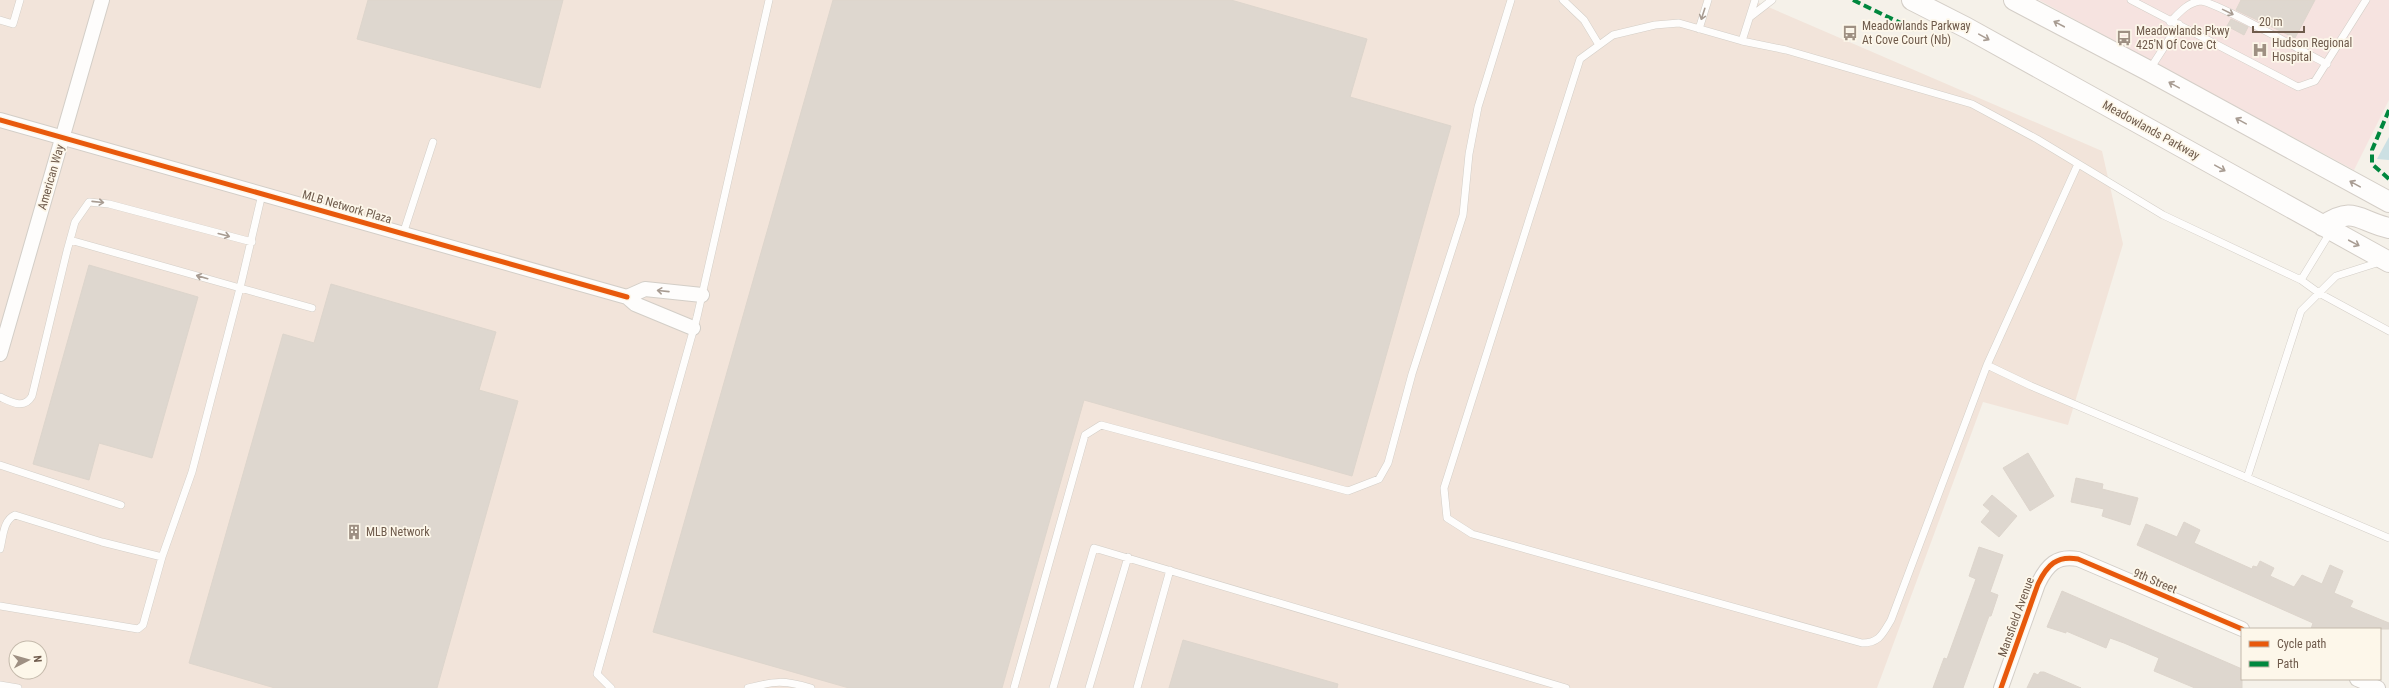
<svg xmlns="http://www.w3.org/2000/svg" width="2389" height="688" font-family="'Roboto Condensed',sans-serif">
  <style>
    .commercial { fill: #f2e4da; fill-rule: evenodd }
    .medical { fill: #f6e3e0 }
    .water { fill: #cce0e3 }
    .building { fill: #ded7cf; stroke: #ddd5cc }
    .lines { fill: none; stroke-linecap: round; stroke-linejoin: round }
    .service-casing { stroke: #d3cec7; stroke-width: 8 }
    .minor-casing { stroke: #d3cec7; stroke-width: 16 }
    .secondary-casing { stroke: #d4cec7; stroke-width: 22 }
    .service { stroke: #fefdfc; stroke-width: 7 }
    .minor { stroke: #fefdfc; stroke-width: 14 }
    .secondary { stroke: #fefdfc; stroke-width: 20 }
    .quiet { stroke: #00873e; stroke-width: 4; stroke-dasharray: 8 4; stroke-linecap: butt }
    .cycleway-casing { stroke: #fdf7ea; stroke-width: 8 }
    .cycleway { stroke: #e8590c; stroke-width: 5 }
    .oneway { stroke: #a89c92 }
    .labels { text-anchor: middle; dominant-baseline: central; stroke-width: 3.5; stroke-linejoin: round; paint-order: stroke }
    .poi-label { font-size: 12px; fill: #6f5b4c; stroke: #fdf7ea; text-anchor: start }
    .street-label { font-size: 12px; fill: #6f5b4c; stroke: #fdf7ea }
  </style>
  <rect width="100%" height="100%" fill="#f5f1e9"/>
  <!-- commercial -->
  <path class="commercial" d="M0 0H1752L2102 151 2123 244 2068 425 1983 402 1877 688H0ZM16 648H40V672H16Z"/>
  <!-- medical -->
  <path class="medical" d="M2039 0H2389V100L2354 170Z"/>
  <!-- water -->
  <path class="water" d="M2389 137V160L2377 159Z"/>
  <!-- building -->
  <path class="building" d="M368 0H563L540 88 357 39Z
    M833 0H1231L1367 39 1350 97 1451 126 1352 476 1084 400 1002 688H849L653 632Z
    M2241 0H2315L2295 38 2236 10Z
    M2231 19 2248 27 2244 35 2227 26Z
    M89 265 198 297 152 458 99 443 89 480 33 464Z
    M331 284 496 332 479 390 518 401 437 688H275L189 663 283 334 314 343Z
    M2028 453 2054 496 2030 511 2003 468Z
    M2076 478 2103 484 2102 489 2138 498 2130 525 2102 516 2104 509 2071 502Z
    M1992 495 2017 516 1999 537 1981 522 1990 511 1983 505Z
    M2184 522 2200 530 2194 543 2252 569 2253 566 2257 567 2260 561 2274 568 2270 576 2294 587 2302 575 2322 584 2330 565 2343 571 2334 593 2353 601 2350 607 2389 623V629H2311L2313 623 2137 545 2146 524 2177 537Z
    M1979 547 2003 555 1990 592 1998 595 1991 616H1989L1963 688H1933L1944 658 1947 659 1976 579 1969 576Z
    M2062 591 2242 669V688H2195L2154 671 2159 658 2124 643 2110 638 2106 648 2066 631V633L2047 627Z
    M1183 640 1338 684 1337 688H1169Z
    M2040 672H2044L2081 688H2027L2034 673 2038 675Z"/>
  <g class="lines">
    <defs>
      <path id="service" d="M1563 0 1584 20 1599 45
        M2131 0 2298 87 2315 81 2366 0
        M1750 17 1772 0
        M0 20 13 24 20 0
        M2170 22C2179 13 2187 3 2200 1 2213 0 2309 55 2327 64
        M1699 29 1708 0
        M1742 41 1755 0
        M2150 69 2179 24
        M262 194 240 288 312 308
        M2331 231 2301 280 2163 215 2037 139 1972 104 1786 50 1742 41 1679 23 1655 25 1613 35 1580 59 1444 488 1447 518 1472 534 1862 643C1880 643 1883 633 1891 620L1987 365 2031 386 2389 538
        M403 234 433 142
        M2301 280 2319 293 2389 331
        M1987 365 2078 164
        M0 397C11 402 24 410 32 396L67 251 75 222 89 202 109 204 252 242
        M0 465 121 505
        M2247 478 2301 311 2336 276 2380 262
        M0 549C3 538 3 520 15 515L102 542 162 557
        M0 606 138 629 143 625 162 557 192 472 240 288 70 240
        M0 685 18 688
        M611 688 597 674 697 317 769 0
        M748 688C775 681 783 680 811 688
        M1014 688 1085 435 1101 425 1348 491 1379 479 1388 463 1412 374 1463 215 1469 154 1478 107 1511 0
        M1053 688 1094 548 1566 688
        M1089 688 1128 557
        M1137 688 1170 570"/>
      <path id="minor" d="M0 120 627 297
        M693 328 635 304 627 297 645 289 702 295
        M0 354 102 0
        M2357 679 2378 688
        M2001 688 2038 584C2047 565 2057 555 2078 559L2242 629"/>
      <path id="secondary" d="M1912 0 1967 28 2389 262
        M2014 0 2149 71 2389 202
        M2323 226C2354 205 2358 221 2389 228"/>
    </defs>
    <!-- service casing -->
    <use href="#service" class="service-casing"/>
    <!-- minor casing -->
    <use href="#minor" class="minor-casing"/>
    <!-- secondary casing -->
    <use href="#secondary" class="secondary-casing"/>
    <!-- service -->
    <use href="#service" class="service"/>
    <!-- minor -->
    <use href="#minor" class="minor"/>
    <!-- secondary -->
    <use href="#secondary" class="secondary"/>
    <!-- quiet -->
    <path class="quiet" d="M1853 0 1915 30
      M2389 110 2372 150V164L2389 179"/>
    <defs>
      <path id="cycleway" d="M0 120 627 297
        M2001 688 2038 584C2047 565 2057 555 2078 559L2242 629"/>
    </defs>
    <!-- cycleway casing -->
    <use href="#cycleway" class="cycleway-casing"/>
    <!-- cycleway -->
    <use href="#cycleway" class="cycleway"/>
  </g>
  <!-- one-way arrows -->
  <defs><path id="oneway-shaft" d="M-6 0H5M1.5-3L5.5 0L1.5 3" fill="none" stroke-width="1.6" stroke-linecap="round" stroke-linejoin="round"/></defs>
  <g class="oneway">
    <use href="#oneway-shaft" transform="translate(2228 12) rotate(26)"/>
    <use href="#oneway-shaft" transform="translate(1703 14) rotate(108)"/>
    <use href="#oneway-shaft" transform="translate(2059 24) rotate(-152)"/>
    <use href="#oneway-shaft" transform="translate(1984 37) rotate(29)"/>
    <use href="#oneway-shaft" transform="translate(2174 85) rotate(-151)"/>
    <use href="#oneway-shaft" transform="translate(2241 121) rotate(-151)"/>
    <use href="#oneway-shaft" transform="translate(2220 168) rotate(29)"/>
    <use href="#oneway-shaft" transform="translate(2355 184) rotate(-151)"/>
    <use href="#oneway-shaft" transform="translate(98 202) rotate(6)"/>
    <use href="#oneway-shaft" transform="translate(224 235) rotate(15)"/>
    <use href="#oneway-shaft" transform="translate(2354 243) rotate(28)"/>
    <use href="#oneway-shaft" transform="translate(202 277) rotate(-164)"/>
    <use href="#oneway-shaft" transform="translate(663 291) rotate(-174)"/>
  </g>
  <!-- icons -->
  <defs>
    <symbol id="bus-bare" viewBox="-9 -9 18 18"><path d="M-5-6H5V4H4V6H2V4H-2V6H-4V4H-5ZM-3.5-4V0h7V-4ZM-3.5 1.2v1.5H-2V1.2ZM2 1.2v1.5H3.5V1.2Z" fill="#9e9083" stroke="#fdf7ea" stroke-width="2.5" paint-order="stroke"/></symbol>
    <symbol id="hospital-bare" viewBox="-9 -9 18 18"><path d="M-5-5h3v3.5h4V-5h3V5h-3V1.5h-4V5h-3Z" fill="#9e9083" stroke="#fdf7ea" stroke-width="2.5" paint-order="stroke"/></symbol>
    <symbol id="building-bare" viewBox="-9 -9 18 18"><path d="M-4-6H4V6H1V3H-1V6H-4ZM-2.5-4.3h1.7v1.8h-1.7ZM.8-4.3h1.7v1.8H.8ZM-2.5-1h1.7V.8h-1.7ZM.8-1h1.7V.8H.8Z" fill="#9e9083" stroke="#fdf7ea" stroke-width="2.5" paint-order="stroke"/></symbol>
  </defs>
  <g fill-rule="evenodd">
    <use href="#bus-bare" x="1839" y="22" width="22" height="22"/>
    <use href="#bus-bare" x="2113" y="27" width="22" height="22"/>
    <use href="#hospital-bare" x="2249" y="39" width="22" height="22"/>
    <use href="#building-bare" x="343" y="521" width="22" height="22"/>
  </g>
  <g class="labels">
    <!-- poi labels -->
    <g class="poi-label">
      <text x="1862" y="26">Meadowlands Parkway<tspan x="1862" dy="14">At Cove Court (Nb)</tspan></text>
      <text x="2136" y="31">Meadowlands Pkwy<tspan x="2136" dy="14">425'N Of Cove Ct</tspan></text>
      <text x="2272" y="43">Hudson Regional<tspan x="2272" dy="14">Hospital</tspan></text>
      <text x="366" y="532">MLB Network</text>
    </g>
    <!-- street labels -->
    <g class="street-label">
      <text transform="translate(2151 130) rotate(29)">Meadowlands Parkway</text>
      <text transform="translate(51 177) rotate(-74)">American Way</text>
      <text transform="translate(347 207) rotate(16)">MLB Network Plaza</text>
      <text transform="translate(2155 581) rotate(23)">9th Street</text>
      <text transform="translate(2016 617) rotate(-70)">Mansfield Avenue</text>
    </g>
  </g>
  <!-- legend -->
  <rect x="2241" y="628" width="140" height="52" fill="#fdf7ea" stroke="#c4b9ab"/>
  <rect x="2249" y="641" width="20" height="6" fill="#e8590c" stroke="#c4b9ab"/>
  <text x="2277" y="648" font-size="12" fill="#6f5b4c">Cycle path</text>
  <rect x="2249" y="661" width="20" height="6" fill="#00873e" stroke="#c4b9ab"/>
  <text x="2277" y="668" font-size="12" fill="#6f5b4c">Path</text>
  <!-- north arrow -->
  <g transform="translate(28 660) rotate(84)"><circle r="19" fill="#fdf7ea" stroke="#c4b9ab"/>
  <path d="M0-3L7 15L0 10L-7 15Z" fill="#9e9083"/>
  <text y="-6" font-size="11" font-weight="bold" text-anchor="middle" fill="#6f5b4c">N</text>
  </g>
  <!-- scale -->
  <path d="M2253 26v6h51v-6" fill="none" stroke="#6f5b4c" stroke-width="2"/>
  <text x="2259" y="26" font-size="12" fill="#6f5b4c" stroke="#fdf7ea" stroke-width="3" paint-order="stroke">20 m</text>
</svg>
